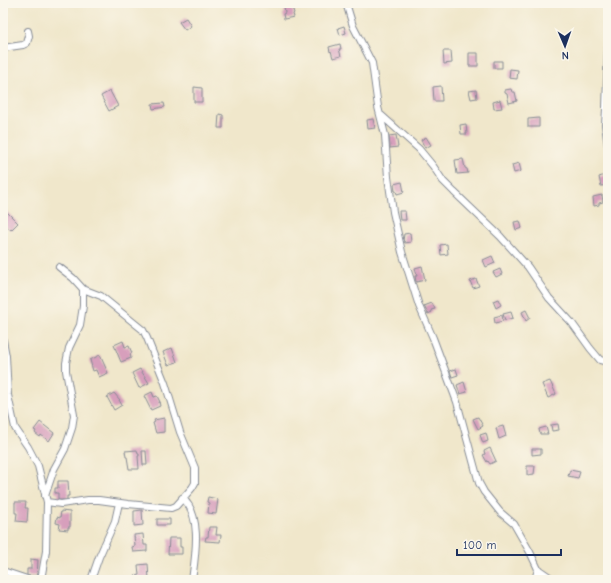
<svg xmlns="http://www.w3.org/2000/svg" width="611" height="583" font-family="'Comic Neue',sans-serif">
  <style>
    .building { fill: #d79fbc }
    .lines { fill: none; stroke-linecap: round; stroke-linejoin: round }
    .street-casing { stroke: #868b94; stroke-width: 8 }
    .street { stroke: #fff; stroke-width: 6 }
  </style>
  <rect width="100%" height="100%" fill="#fbf7ec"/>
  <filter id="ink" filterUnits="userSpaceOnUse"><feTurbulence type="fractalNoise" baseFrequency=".025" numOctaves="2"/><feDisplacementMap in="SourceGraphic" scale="8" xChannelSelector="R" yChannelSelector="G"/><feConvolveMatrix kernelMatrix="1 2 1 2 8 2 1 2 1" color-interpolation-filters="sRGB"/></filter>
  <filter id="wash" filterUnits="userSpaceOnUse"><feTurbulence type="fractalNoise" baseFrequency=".012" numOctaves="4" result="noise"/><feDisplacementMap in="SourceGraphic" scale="16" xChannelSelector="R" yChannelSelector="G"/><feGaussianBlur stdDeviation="0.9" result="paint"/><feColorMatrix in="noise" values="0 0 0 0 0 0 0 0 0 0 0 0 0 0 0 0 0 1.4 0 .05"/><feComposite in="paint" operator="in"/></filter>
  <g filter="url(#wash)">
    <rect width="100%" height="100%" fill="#f0e7cb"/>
    <g id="blocks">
      <!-- building -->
      <path class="building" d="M291 4 294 13 293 14 294 17 284 19 283 14 285 13 284 6Z
        M186 18 191 26 185 30 179 22Z
        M344 26 346 33 340 35 338 28Z
        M340 44 341 49H339L341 56 333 58 331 51 330 52 329 47Z
        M443 51H451L452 63 444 64Z
        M469 53H478V66H469Z
        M494 61H502V68H494Z
        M510 69 518 70 517 79 509 78Z
        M441 86 442 101H434L433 87Z
        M194 87 202 88V102H194Z
        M511 89 512 92H515L517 101 509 103 507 94 505 93V90Z
        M476 90 477 98 471 99 469 91Z
        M110 91 118 106 109 111 101 96Z
        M500 100 502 108 494 109 493 102Z
        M164 103 165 107 153 109 152 104Z
        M219 114 223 115V128H218Z
        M539 118V127H528V119Z
        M373 119 375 128 368 129 367 120Z
        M466 124 467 134H461L460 125Z
        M396 135 398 147 390 148 389 136Z
        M426 137 431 145 425 148 421 140Z
        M463 159 465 168 467 169 468 173 457 174 455 160Z
        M519 163 521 171 514 173 512 165Z
        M605 175 608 185 601 186 599 177Z
        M402 182 404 192 397 194 396 191H395L394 184Z
        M602 195 603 202 599 203V205L594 206 593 197Z
        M6 211 18 223 11 230 5 225 4 226 3 224V215Z
        M399 211H405L406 220H400Z
        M520 221 522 228 516 230 514 222Z
        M410 233 411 242 405 243 404 241H403L404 234Z
        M447 244 448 254 441 255 440 245Z
        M492 256 495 263 486 267 483 260Z
        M422 266 425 280 416 282 415 276H417L415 268Z
        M500 269 502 274 496 277 493 272Z
        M476 279 479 286 473 288 470 281Z
        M498 299 501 305 496 308 493 301Z
        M432 303 435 309 431 310 432 312 428 314 424 306Z
        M526 310 530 318 526 321 522 312Z
        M511 312 513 318 505 320 503 314Z
        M502 315 503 321 495 323 494 317Z
        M123 341 125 347 129 346 132 353 130 354 131 358 121 362 114 345Z
        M172 348 177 362 168 365 163 352Z
        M100 355 108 373 99 377 96 370 93 371 90 360Z
        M140 369 149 383 139 388 132 373Z
        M456 369 458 375 452 377 450 371Z
        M550 381 556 394 548 398 542 384Z
        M464 382 467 392 460 394 457 385Z
        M152 392 154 397 157 396 160 402H159L160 406 151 410 144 396Z
        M114 393 120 400H119L122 405 114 410 107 397Z
        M478 417 483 426 478 429 473 419Z
        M164 418V432L156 433 153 423 155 422 154 420Z
        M40 422 54 433 49 441 41 435 40 437 35 433 36 431 34 430Z
        M558 424 559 430 552 431 551 425Z
        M503 426 506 436 499 439 496 428Z
        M546 427 548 434H540L539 429Z
        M486 433 488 441 483 443 480 435Z
        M490 448 496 461 490 464 488 461 487 462 483 455 485 454 484 451Z
        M532 449H541V454L532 455Z
        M137 450 138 454H139V456H138L139 469H129L127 457H126L125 451Z
        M142 451H146L147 465H143Z
        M527 466H535L534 474 527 475Z
        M570 470 580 472 578 478 568 476Z
        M58 481H68L69 496H67V500H58V493H55V488H58Z
        M208 497 218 499 216 514 208 513 209 503 207 502Z
        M15 502H26L25 508H28L27 522 16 521 17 513H15Z
        M142 510 143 525 134 526V511Z
        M61 511 70 512V527H68V530L59 529 60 524 56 523 57 517 60 518Z
        M157 519H170V525H157Z
        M209 527H217L216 535H221L220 542 205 541 206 537H208Z
        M143 534 144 545H147V551L133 552 132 547 135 546 134 535Z
        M169 538H180V547H182V554H168Z
        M31 559 38 560 37 576H27V569H31Z
        M148 564 149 580H136L135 576 139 575 138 565Z"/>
    </g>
  </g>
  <g filter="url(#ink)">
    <use href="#blocks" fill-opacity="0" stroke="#868b94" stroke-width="1"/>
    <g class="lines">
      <defs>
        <path id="street" d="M346 3 353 26 372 63 378 107 385 135 388 177 393 212 402 252 419 306 433 338 457 402 479 483 484 492 500 512 514 524 530 552 538 569 535 580
          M608 46 606 109 605 125 608 146
          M3 48 23 45 27 43 29 36 28 31
          M381 115 419 149 433 166 443 181 454 192 500 236 528 267 549 298 572 323 590 348 600 360 608 362
          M3 340 6 356 8 395 15 428 28 447 38 466 47 502 46 551 42 574 40 580
          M45 496 54 469 65 449 72 428 74 415 66 371V363L69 348 80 325 83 306V289
          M182 498C203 514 195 558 192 580
          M47 502 61 504 88 500H99L128 504 171 508 176 506 192 488 195 483V468L180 432 165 383 147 338 143 330 138 326 101 296 83 289 73 278 59 267
          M538 569 554 580
          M3 571 30 580
          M91 580 99 557 115 521 119 503"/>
      </defs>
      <!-- street casing -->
      <use href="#street" class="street-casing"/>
      <!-- street -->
      <use href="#street" class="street"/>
    </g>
  </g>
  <!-- margin -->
  <rect width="611" height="583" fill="none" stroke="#fbf7ec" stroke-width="16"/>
  <!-- north arrow -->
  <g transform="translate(565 46) rotate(178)" stroke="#fbf7ec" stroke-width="3" paint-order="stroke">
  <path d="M0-3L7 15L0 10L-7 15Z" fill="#1b2f5e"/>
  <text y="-6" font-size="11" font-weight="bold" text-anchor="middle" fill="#1b2f5e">N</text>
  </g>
  <!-- scale -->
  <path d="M457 549v6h104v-6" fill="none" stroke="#1b2f5e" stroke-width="2"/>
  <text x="463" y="549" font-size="12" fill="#1b2f5e" stroke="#fbf7ec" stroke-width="3" paint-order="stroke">100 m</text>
</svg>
